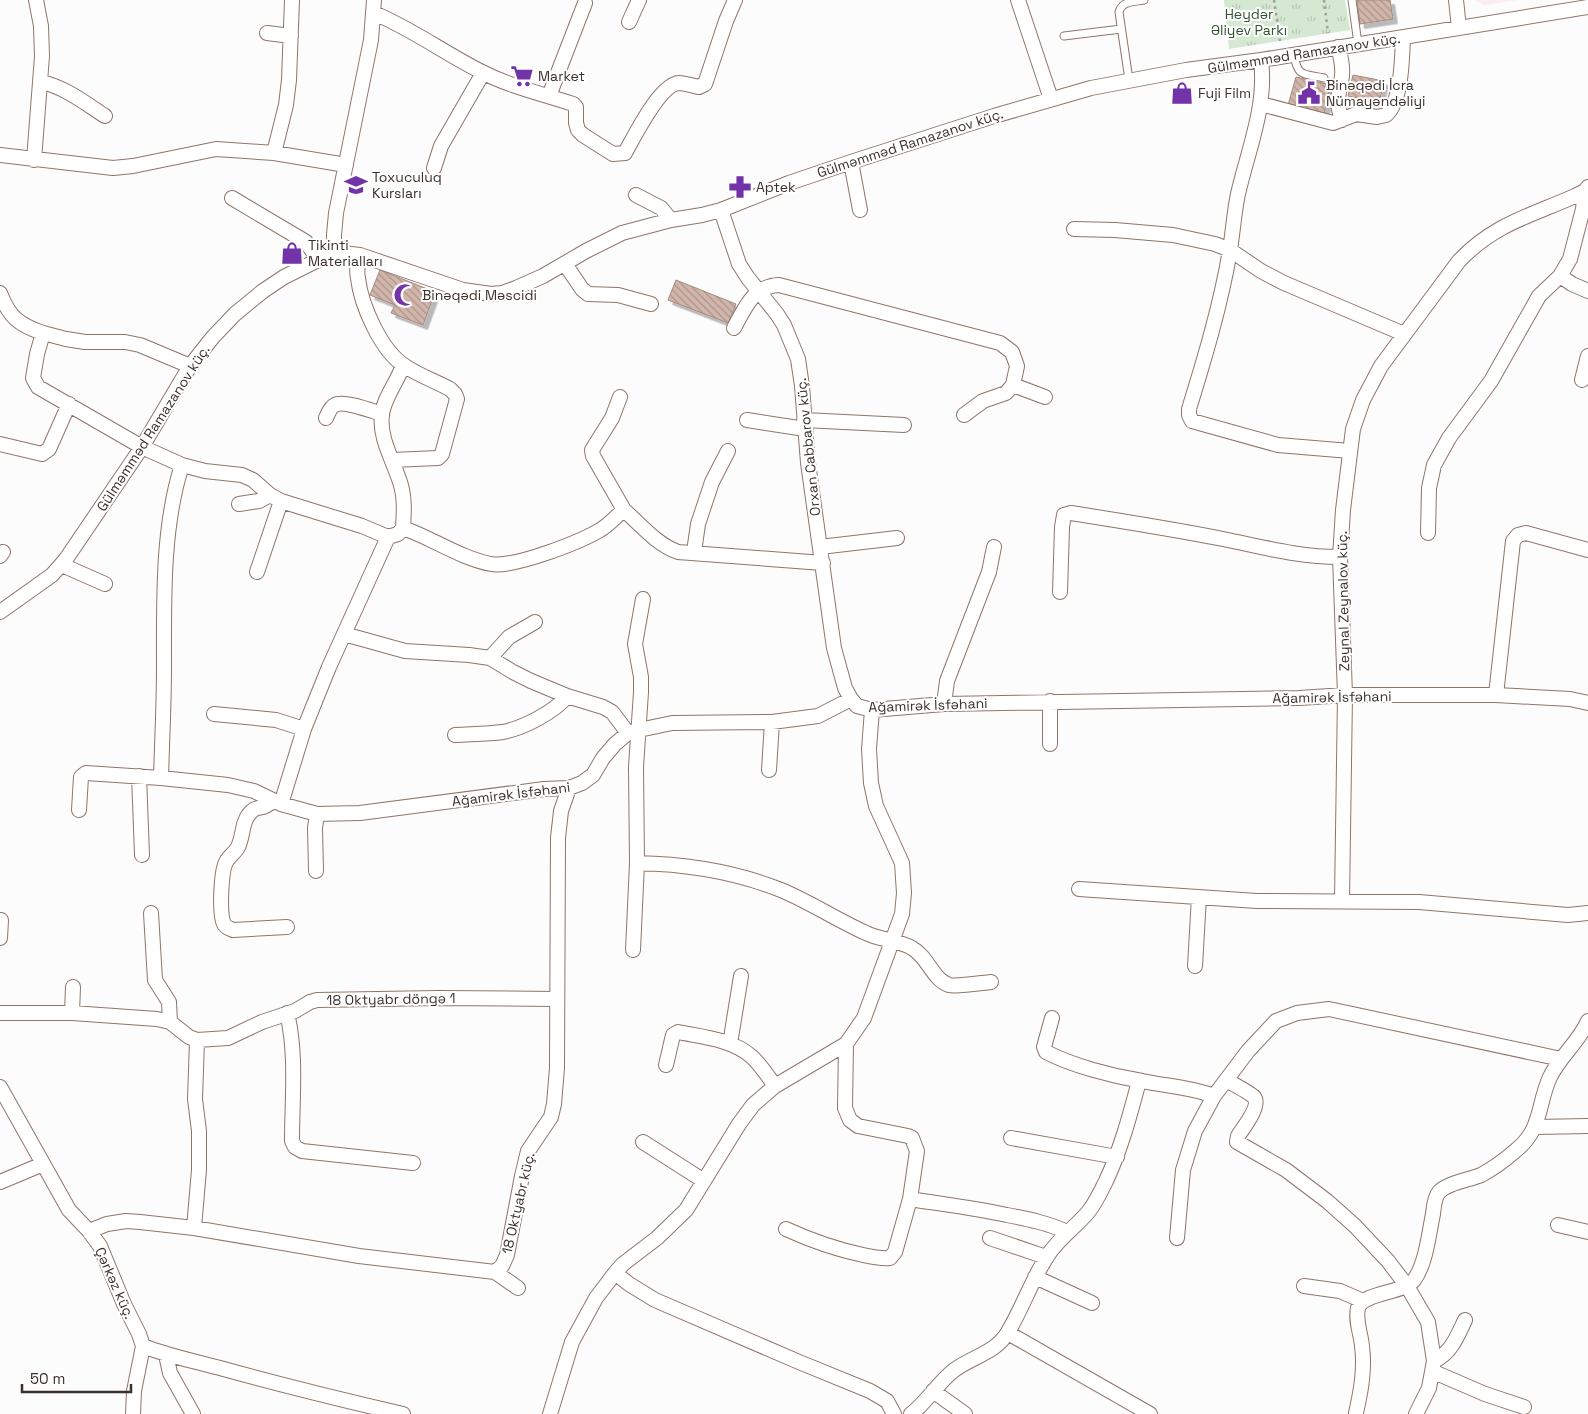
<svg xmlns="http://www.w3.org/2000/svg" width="1588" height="1414" font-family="'Space Grotesk',sans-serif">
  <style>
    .education { fill: #fcedf3 }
    .park { fill: url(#park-tufts) }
    .building { fill: url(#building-back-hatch); stroke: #a48a7f; filter: url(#shadow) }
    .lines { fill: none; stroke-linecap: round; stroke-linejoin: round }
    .service-casing { stroke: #8e756a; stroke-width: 9 }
    .minor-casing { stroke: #8e756a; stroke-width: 16 }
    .path { stroke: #a39e9b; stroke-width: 2.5; stroke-dasharray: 2.5 4; stroke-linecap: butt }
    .service { stroke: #fff; stroke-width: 7 }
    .minor { stroke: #fff; stroke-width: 14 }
    .labels { text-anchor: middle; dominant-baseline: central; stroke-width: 4; stroke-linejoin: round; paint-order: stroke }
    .park-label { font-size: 14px; fill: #30522d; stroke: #fff }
    .street-label { font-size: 14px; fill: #3b302b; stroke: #fff }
    .poi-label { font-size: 14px; fill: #3b302b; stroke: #fff; text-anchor: start }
  </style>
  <defs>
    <pattern id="park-tufts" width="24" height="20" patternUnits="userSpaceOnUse" patternTransform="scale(1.25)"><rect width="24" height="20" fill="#d5e8d2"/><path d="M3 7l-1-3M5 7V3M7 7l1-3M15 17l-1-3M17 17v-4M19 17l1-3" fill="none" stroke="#b8c7b4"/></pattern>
    <pattern id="building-back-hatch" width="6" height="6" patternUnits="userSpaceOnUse" patternTransform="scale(1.25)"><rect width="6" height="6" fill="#d2b6ab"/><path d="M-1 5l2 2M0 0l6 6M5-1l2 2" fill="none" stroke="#ac948b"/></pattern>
    <filter id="shadow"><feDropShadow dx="4.5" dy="4.5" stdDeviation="0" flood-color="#0004"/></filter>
  </defs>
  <rect width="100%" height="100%" fill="#fcfcfc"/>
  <!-- education -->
  <path class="education" d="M1474 0H1518L1484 5Z"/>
  <!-- park -->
  <path class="park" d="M1224 0H1345L1350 30 1229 49Z"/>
  <!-- building -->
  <path class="building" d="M1357 0H1390L1393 19 1360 24Z
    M1353 75 1384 81 1379 103 1348 96Z
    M1296 77 1331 85 1324 114 1288 105Z
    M380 270 435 292 423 325 391 313 395 305 370 295Z
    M676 280 736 304 728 323 668 300Z"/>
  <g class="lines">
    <defs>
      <path id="service" d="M1352 0 1358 44
        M1064 36 1121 29
        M1294 55C1298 78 1303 73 1324 78
        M1129 80 1119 12C1122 1 1133 2 1144 0"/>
      <path id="minor" d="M1018 0 1051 99
        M1456 0 1459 28
        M374 13C412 29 446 54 482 72 511 87 543 94 573 104L576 107V123L578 130 583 135 613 154 625 153C634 137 660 84 679 83 685 83 693 86 699 87L705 84 726 21 735 0
        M629 22 639 0
        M267 33 291 36
        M1338 47C1341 57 1343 66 1342 76 1339 94 1335 101 1342 120
        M1261 60C1267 106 1248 150 1238 194 1234 213 1233 231 1230 250 1221 304 1205 357 1189 409V415L1192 421 1278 445 1350 451
        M41 82C65 87 85 103 105 116
        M549 96 585 3
        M1261 104 1333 123 1356 114 1377 117 1386 115C1402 101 1402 58 1403 38
        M274 153 286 105 289 80 292 0
        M0 155 113 168 133 166 216 149 274 153 346 165
        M34 160 42 56 41 26 36 0
        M851 162 860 210
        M434 168 441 146 483 73
        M636 195 661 208 671 220
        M232 198 306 242 318 259
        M721 210 739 264 748 278 777 314 784 325 798 359 802 386 808 463 834 648 845 688 851 699 857 706 872 710 944 704 1299 698 1345 695H1496L1570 699 1588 703
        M1074 229 1115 230 1173 235 1215 244 1230 250 1261 271 1284 283 1404 334
        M334 252V235L336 213 371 40 374 0
        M360 255C358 263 356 270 358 278 361 305 381 351 405 366 418 375 435 381 450 389L455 394 457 399 442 454 438 458 392 460
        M565 264 582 289 588 294 618 295 651 304
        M1560 276 1572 284 1588 291
        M0 293C9 317 19 325 43 333L37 354 33 378 38 387 142 447 182 465 205 471 242 475 253 480 270 495 281 501 362 526 388 537 398 534 403 528C432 538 460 558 491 564 514 568 580 542 600 530 609 525 616 516 624 510 641 525 656 544 678 552L823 563
        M734 328C745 308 753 286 779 285L1000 343 1012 352 1017 366 1013 385 1006 393 983 401 964 415
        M43 333 66 339 85 342H125L140 345 190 366
        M1582 380 1588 356
        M1013 385 1045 397
        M620 397 612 418 592 450 593 456 624 510
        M326 418C328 414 330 407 335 405 343 400 372 411 382 414
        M747 420 805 429
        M804 420 904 425
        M0 444 42 454 49 449 69 404
        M239 504 259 501 270 495
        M403 528C404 512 405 497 400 482 393 460 379 438 382 415 383 399 398 381 403 365
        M1428 533 1429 488 1434 465 1449 438 1491 381 1539 296 1560 276 1570 259 1583 209 1585 191
        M820 547 897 538
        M694 552 698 524 712 482 728 451
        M0 556 3 552
        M62 565 105 584
        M257 572 281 501
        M1060 592 1062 527 1064 515 1071 513C1122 521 1173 529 1223 539 1263 547 1298 557 1340 557
        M643 599 635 644 641 677V692L636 767 637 863C686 864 736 872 781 890 810 902 837 920 866 933 880 940 899 940 912 948 928 957 933 980 949 985 956 987 981 983 991 982
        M0 612 52 575 66 559 142 447 190 366 213 337 235 314 263 291 284 277 334 252 360 255 463 290 491 294 502 293 516 288 543 276 586 251 622 233 671 220 702 215 721 210 789 183 851 162 994 116 1091 88 1186 70 1261 60 1588 7
        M344 634 405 651 469 655 490 658 513 672 531 681 567 696 603 707 612 712 628 733
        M490 658 509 637 535 622
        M1496 695 1513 541 1518 535 1526 533 1588 550
        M1050 701V744
        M944 704 947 681 989 572 994 547
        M214 714 276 720 304 729
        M455 735C471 734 487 734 503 732 523 728 555 712 567 696
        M769 770 772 722
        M139 776 142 855
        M161 778C162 741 164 704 164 666 164 601 162 527 182 465
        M272 801C264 811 258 805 252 811 241 821 244 835 238 847 235 853 229 856 226 862 221 872 219 914 224 924 226 928 229 928 233 930L287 927
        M281 804 304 729 329 667 388 537
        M79 810 81 777 86 773 161 778 228 785 254 791 281 804 317 814 360 813 544 789 569 788 582 783 593 775 603 758 615 744 628 733 639 730 672 723 772 722 818 716 851 699
        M316 871 315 828 317 814
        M1079 889 1257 901 1419 902 1568 915 1588 913
        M1342 901 1345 695 1340 557 1343 510 1353 429 1363 400 1381 366 1459 261C1494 224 1530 216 1575 196L1585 191 1588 187
        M151 913 155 980 169 1002 170 1022
        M0 938 1 920
        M633 950 637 863
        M1195 966 1199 897
        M0 1013H72L157 1019 170 1022 189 1037 197 1040 228 1038 262 1022 295 1011 310 1002 317 1000 438 998 556 999
        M72 1013 73 987
        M287 1013C297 1054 292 1099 292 1141L295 1147 302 1151 413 1163
        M1052 1018 1044 1047 1046 1052C1073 1066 1112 1076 1142 1081 1166 1086 1191 1087 1214 1096
        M730 1044 741 976
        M666 1065 673 1035 678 1032C702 1037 731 1039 751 1056 760 1064 768 1076 775 1086
        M1226 1080C1233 1084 1249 1092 1254 1097 1261 1106 1243 1128 1238 1136L1237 1142 1286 1170 1327 1201 1355 1226 1388 1261 1407 1286 1428 1322 1434 1361 1429 1388 1416 1414
        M0 1087 69 1210 89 1231 100 1246 124 1304 139 1334 143 1346 134 1391 133 1414
        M1536 1127 1588 1126
        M1011 1138 1117 1157
        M643 1142 704 1181
        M0 1182 43 1164
        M910 1199C942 1204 975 1208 1007 1215 1028 1219 1048 1223 1067 1232
        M1558 1225 1588 1232
        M194 1228 199 1170V1131L195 1099 197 1040
        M786 1229C812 1241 835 1249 863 1255 872 1257 881 1259 890 1258L895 1252 910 1199 917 1151 912 1138 908 1136 858 1126 850 1120 845 1108 846 1044
        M89 1231 107 1224 126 1221 140 1222 194 1228 359 1256 495 1272 502 1266 507 1255 522 1176 528 1151 551 1117 554 1104 557 1068 558 838 561 811 569 788
        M990 1238 1046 1257
        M1177 1238 1183 1170 1195 1131 1214 1096 1248 1051 1276 1021 1297 1013 1329 1009 1561 1059
        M495 1272 518 1288
        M615 1273 629 1284 655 1300 799 1362 870 1391 887 1401 894 1414
        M1035 1277 1092 1303
        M1304 1286 1340 1291 1363 1301
        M1008 1333 1150 1414
        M143 1346C168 1356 194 1361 220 1368 281 1385 342 1400 403 1414
        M166 1355 170 1373 193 1414
        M1434 1361C1451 1353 1457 1337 1465 1320
        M1434 1372 1485 1394 1524 1407
        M933 1391 965 1414
        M1356 1413C1361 1391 1365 1369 1362 1346 1361 1334 1355 1320 1358 1308 1363 1292 1403 1294 1414 1280 1426 1264 1429 1233 1433 1214 1434 1207 1434 1198 1439 1192 1447 1183 1469 1180 1481 1175 1492 1169 1505 1160 1515 1151 1543 1129 1537 1105 1550 1077 1560 1056 1579 1042 1588 1021
        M550 1414 572 1342 596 1298 615 1273 623 1264 657 1238 686 1210 739 1124 753 1105 775 1086 846 1044 864 1018 902 914 904 893 902 863 876 806 871 783 869 749 872 710
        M911 1414C925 1404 938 1383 953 1371 971 1357 996 1353 1008 1332 1023 1307 1032 1279 1048 1255 1059 1238 1076 1227 1089 1211 1096 1202 1101 1191 1106 1181 1121 1149 1130 1115 1139 1081"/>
    </defs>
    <!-- service casing -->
    <use href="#service" class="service-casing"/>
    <!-- minor casing -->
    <use href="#minor" class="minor-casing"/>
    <!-- path -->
    <path class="path" d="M1274 0 1280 41
      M1324 0 1328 33"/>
    <!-- service -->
    <use href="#service" class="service"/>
    <!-- minor -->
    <use href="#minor" class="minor"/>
  </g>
  <!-- icons -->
  <defs>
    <symbol id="supermarket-bare" viewBox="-9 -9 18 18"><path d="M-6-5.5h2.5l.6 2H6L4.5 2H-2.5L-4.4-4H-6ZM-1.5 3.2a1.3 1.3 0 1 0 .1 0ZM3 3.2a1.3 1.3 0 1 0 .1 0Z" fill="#7232a8" stroke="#fff" stroke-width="2.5" paint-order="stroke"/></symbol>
    <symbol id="shop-bare" viewBox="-9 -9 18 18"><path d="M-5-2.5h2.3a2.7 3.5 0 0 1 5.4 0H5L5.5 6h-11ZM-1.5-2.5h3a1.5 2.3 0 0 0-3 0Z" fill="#7232a8" stroke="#fff" stroke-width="2.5" paint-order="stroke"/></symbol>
    <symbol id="civic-bare" viewBox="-9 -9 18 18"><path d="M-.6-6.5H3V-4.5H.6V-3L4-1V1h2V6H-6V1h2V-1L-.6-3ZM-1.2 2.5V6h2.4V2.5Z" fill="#7232a8" stroke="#fff" stroke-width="2.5" paint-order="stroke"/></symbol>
    <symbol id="university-bare" viewBox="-9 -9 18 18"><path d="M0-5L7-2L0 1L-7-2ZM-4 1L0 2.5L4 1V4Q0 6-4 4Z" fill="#7232a8" stroke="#fff" stroke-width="2.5" paint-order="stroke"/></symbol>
    <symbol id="pharmacy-bare" viewBox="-9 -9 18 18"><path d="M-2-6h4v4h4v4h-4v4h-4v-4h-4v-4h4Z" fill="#7232a8" stroke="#fff" stroke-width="2.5" paint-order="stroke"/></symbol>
    <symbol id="mosque-bare" viewBox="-9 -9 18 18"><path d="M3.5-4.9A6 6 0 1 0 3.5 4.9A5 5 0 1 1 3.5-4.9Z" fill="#7232a8" stroke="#fff" stroke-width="2.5" paint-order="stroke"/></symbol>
  </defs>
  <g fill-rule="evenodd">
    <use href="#supermarket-bare" x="506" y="60" width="32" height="32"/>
    <use href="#shop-bare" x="1166" y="77" width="32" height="32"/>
    <use href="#civic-bare" x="1293" y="77" width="32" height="32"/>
    <use href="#university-bare" x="340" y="169" width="32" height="32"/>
    <use href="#pharmacy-bare" x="724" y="171" width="32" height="32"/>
    <use href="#shop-bare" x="276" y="237" width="32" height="32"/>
    <use href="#mosque-bare" x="389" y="279" width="32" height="32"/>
  </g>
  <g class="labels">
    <!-- park labels -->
    <g class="park-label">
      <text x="1249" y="14">Heydər<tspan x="1249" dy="16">Əliyev Parkı</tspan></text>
    </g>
    <!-- street labels -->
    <g class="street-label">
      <text transform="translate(1304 53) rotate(-9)">Gülməmməd Ramazanov küç.</text>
      <text transform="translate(910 143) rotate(-18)">Gülməmməd Ramazanov küç.</text>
      <text transform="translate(153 428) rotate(-57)">Gülməmməd Ramazanov küç.</text>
      <text transform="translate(808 447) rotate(-96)">Orxan Cabbarov küç.</text>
      <text transform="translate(1343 601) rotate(-91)">Zeynal Zeynalov küç.</text>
      <text transform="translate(1332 697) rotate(-1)">Ağamirək İsfəhani</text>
      <text transform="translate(928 705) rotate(-2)">Ağamirək İsfəhani</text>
      <text transform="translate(511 794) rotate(-7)">Ağamirək İsfəhani</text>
      <text transform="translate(391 999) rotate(-1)">18 Oktyabr döngə 1</text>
      <text transform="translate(518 1203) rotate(-77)">18 Oktyabr küç.</text>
      <text transform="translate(115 1283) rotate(66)">Çərkəz küç.</text>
    </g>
    <!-- poi labels -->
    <g class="poi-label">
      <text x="538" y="76">Market</text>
      <text x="1326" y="85">Binəqədi İcra<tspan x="1326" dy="16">Nümayəndəliyi</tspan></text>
      <text x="1198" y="93">Fuji Film</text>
      <text x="372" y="177">Toxuculuq<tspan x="372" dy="16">Kursları</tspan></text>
      <text x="756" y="187">Aptek</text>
      <text x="308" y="245">Tikinti<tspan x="308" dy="16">Materialları</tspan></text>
      <text x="422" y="295">Binəqədi Məscidi</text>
    </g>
  </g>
  <!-- scale -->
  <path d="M22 1384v8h109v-8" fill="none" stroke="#3b302b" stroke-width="2.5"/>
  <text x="30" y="1384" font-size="15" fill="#3b302b" stroke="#ffffff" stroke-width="4" paint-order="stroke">50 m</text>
</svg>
